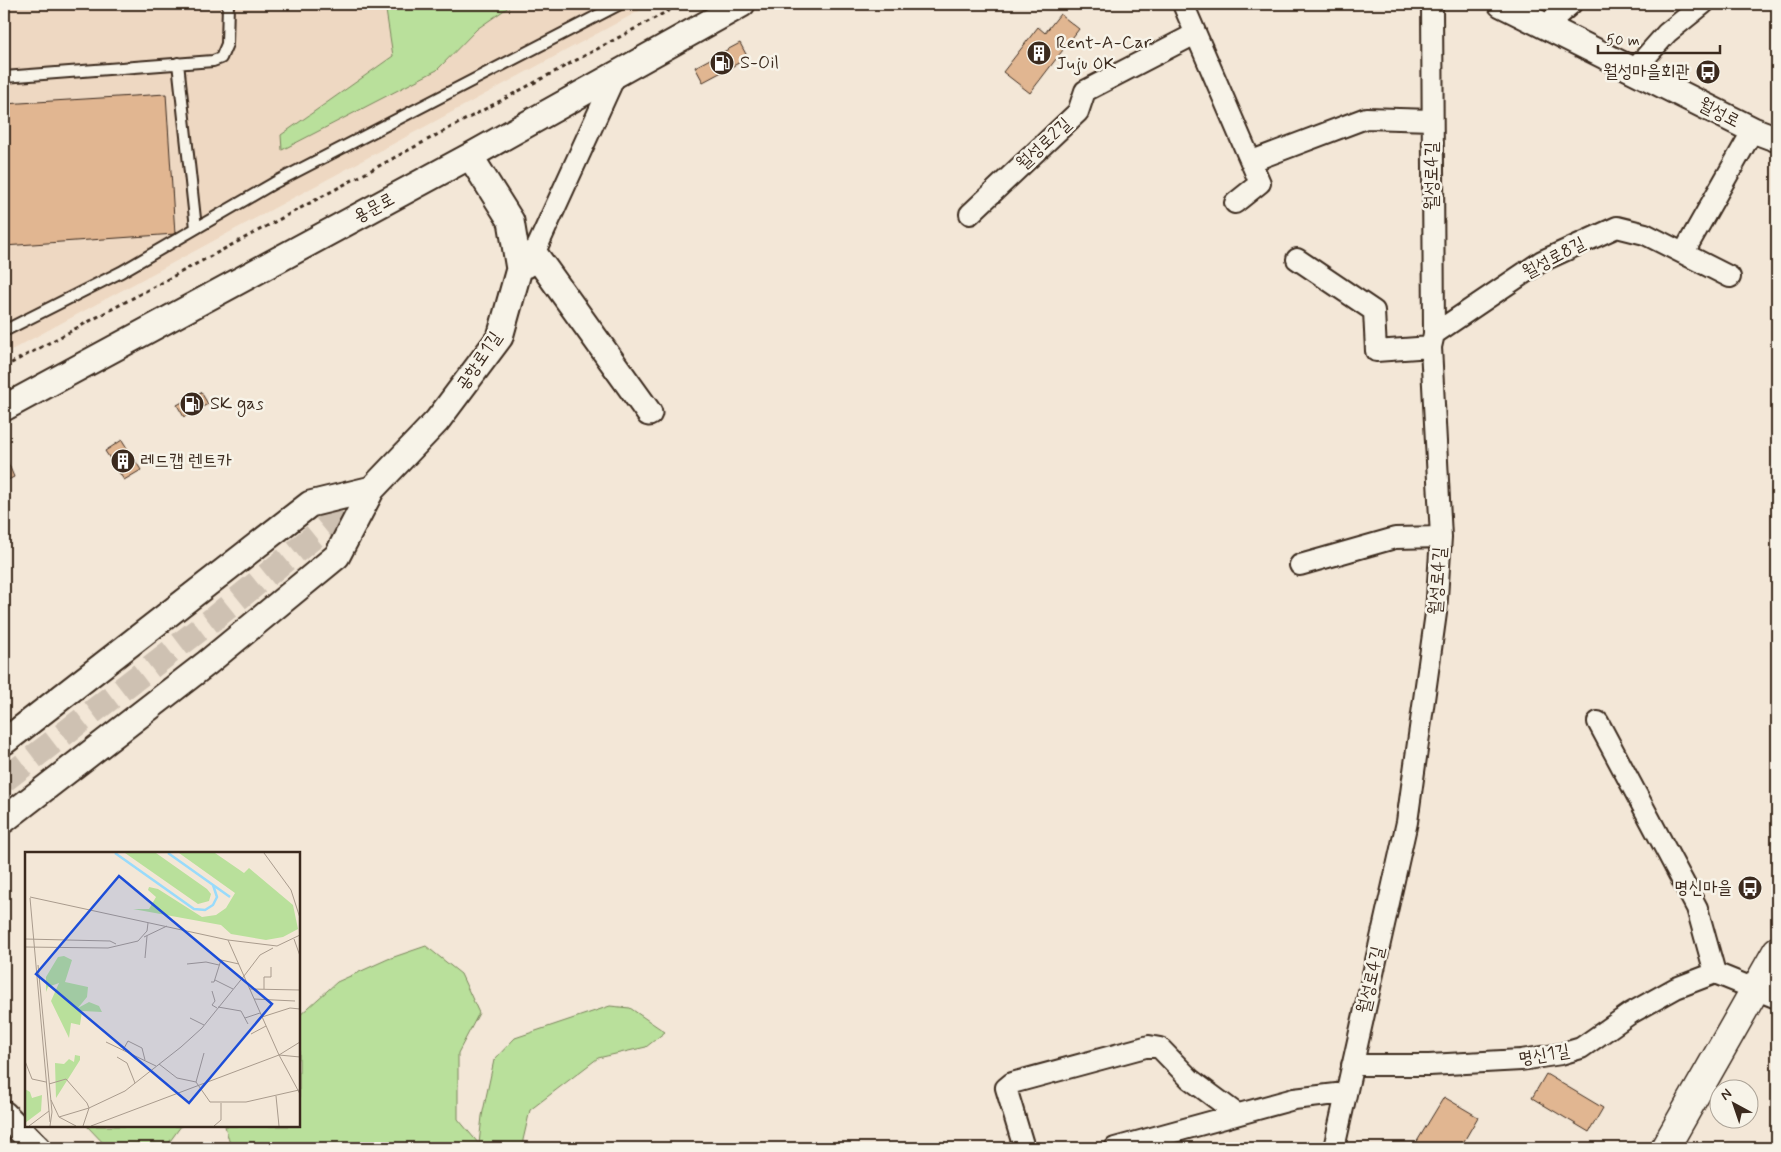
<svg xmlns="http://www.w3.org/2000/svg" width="1781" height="1152" font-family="Mynerve,'Poor Story',sans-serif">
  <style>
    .built { fill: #eed8c2 }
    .green { fill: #b9e09b; stroke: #7a855c }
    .building { fill: #e1b691; stroke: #3b2a1e }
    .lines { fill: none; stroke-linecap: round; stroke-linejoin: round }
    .tertiary-tunnel { stroke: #cec1b2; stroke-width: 25; stroke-dasharray: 25 12; stroke-linecap: butt }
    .service-casing { stroke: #3b2a1e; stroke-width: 14 }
    .minor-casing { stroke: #3b2a1e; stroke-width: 24 }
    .tertiary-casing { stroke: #3b2a1e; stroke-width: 29 }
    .secondary-casing { stroke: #3b2a1e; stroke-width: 31 }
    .path { stroke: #3b2a1e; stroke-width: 3; stroke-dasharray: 4 4; stroke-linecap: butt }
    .service { stroke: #f7f3e8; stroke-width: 10 }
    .minor { stroke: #f7f3e8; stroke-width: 20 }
    .tertiary { stroke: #f7f3e8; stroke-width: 25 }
    .secondary { stroke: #f7f3e8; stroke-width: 28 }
    .labels { text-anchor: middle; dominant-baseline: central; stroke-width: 5; stroke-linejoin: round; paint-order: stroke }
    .poi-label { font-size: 18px; fill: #3b2a1e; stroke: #f7f3e8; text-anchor: start }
    .street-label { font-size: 18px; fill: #3b2a1e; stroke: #f7f3e8 }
    .inset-river { fill: none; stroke: #99dbfb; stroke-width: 2.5 }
    .inset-road { fill: none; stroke: #a99b8d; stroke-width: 1 }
    .view { fill: #1d4ed8; fill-opacity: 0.15; stroke: #1d4ed8; stroke-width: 2.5 }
    .inset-edge { fill: none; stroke: #3b2a1e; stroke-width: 2.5 }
  </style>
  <rect width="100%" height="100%" fill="#f3e7d7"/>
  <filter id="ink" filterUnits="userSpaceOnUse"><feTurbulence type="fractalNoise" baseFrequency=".02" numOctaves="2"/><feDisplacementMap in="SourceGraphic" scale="10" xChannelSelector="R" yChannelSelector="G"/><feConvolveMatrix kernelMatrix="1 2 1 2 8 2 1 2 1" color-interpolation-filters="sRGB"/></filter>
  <g filter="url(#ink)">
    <!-- built -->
    <path class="built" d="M4 4H652L4 354Z"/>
    <!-- green -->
    <path class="green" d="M385 4H513L477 29 437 70 282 150 281 135 393 56Z
      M426 946 461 974 479 1013 458 1053V1119L479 1144 482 1116 494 1060 515 1038 610 1006 630 1008 665 1032 646 1047 598 1058 530 1110 523 1140V1148H231L225 1126H299V1016L337 982 388 959Z
      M87 1126H181L165 1148H108Z"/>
    <!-- building -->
    <path class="building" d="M1060 14 1079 29 1030 93 1003 72 1038 27 1045 33Z
      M740 43 748 58 703 82 695 67Z
      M166 94 175 234 4 246V104Z
      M201 392 208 404 184 417 177 405Z
      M122 440 141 470 124 480 105 451Z
      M4 453 14 477 4 482Z
      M1546 1074 1603 1108 1589 1132 1532 1098Z
      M1444 1097 1478 1117 1460 1148H1413Z"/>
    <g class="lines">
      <!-- tertiary-tunnel -->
      <path class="tertiary-tunnel" d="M4 780 213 619 372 489"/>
      <defs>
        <path id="service" d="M178 63 196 228
          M4 77 213 61 221 58 227 44 228 4
          M4 331 121 272 274 183 620 4"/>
        <path id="minor" d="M1183 4 1260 183 1235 203
          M1544 27 1571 4
          M1634 70 1667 33 1703 4
          M1252 161 1366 118 1432 120
          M970 214 1078 112 1085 91 1195 34
          M1684 252 1753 130
          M1297 259 1374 311 1376 351 1431 347
          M528 267 616 74
          M1434 334 1542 261 1617 227 1645 234 1730 277
          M1300 565 1395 538 1441 537
          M1598 722 1697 908 1715 973 1777 998
          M1352 1065H1429L1521 1060 1561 1054 1581 1048 1631 1013 1676 988 1715 973
          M1024 1148 1006 1088 1012 1083 1149 1046 1160 1048 1190 1079 1237 1114
          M1115 1148 1294 1099 1345 1093
          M1334 1148 1407 822 1436 613 1441 537 1431 347 1434 334 1432 4"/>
        <path id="tertiary" d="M1501 4 1753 130 1777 139
          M534 253 649 413
          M4 408 470 156 742 4
          M4 742 310 504 372 489
          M4 820 207 663 337 556 372 489 437 421 500 337 519 269 511 221 470 156
          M4 1114 38 1148"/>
        <path id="secondary" d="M1665 1148 1777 951"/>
      </defs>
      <!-- service casing -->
      <use href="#service" class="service-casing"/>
      <!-- minor casing -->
      <use href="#minor" class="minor-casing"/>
      <!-- tertiary casing -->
      <use href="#tertiary" class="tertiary-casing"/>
      <!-- secondary casing -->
      <use href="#secondary" class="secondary-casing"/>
      <!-- path -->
      <path class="path" d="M4 367 681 4"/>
      <!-- service -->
      <use href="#service" class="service"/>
      <!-- minor -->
      <use href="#minor" class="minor"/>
      <!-- tertiary -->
      <use href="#tertiary" class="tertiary"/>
      <!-- secondary -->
      <use href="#secondary" class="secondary"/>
    </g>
  </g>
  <!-- icons -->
  <defs>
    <symbol id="building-disc" viewBox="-11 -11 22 22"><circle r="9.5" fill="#3b2a1e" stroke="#f7f3e8"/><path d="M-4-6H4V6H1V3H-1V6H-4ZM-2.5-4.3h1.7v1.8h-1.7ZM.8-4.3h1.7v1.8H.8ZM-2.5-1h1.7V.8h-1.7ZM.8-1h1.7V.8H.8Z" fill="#fff"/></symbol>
    <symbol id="fuel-disc" viewBox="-11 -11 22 22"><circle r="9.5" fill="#3b2a1e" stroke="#f7f3e8"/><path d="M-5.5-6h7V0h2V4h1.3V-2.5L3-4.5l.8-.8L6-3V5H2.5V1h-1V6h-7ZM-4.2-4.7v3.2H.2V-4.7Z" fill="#fff"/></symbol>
    <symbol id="bus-disc" viewBox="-11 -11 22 22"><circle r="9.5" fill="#3b2a1e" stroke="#f7f3e8"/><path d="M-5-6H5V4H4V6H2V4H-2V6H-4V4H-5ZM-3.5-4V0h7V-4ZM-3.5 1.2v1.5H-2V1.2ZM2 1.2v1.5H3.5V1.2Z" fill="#fff"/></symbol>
  </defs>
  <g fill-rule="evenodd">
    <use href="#building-disc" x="1025" y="39" width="28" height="28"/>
    <use href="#fuel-disc" x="708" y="49" width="28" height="28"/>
    <use href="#bus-disc" x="1694" y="58" width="28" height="28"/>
    <use href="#fuel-disc" x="178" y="390" width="28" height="28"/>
    <use href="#building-disc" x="109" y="447" width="28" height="28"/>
    <use href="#bus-disc" x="1736" y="874" width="28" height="28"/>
  </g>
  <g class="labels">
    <!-- poi labels -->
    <g class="poi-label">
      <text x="1056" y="43">Rent-A-Car<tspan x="1056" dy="21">Juju OK</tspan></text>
      <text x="740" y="63">S-Oil</text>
      <text x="1690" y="72" text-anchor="end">월성마을회관</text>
      <text x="210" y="404">SK gas</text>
      <text x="140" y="461">레드캡 렌트카</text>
      <text x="1732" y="888" text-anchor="end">명신마을</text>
    </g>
    <!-- street labels -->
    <g class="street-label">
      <text transform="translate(1719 113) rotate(27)">월성로</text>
      <text transform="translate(1044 144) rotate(-43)">월성로2길</text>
      <text transform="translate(1432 176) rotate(-90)">월성로4길</text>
      <text transform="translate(374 208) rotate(-28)">용문로</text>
      <text transform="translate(1554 258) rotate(-28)">월성로8길</text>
      <text transform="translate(479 361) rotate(-56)">공항로1길</text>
      <text transform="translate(1438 581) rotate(-86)">월성로4길</text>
      <text transform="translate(1371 980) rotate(-77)">월성로4길</text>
      <text transform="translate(1544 1055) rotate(-10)">명신1길</text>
    </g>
  </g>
  <!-- overview -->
  <g transform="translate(25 852)">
    <rect width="275" height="275" fill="#f3e7d7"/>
    <path d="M100 1H131L182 37 186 42 184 49 173 52ZM154 1H190L219 21 224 16 268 53 273 77 258 85 241 88 206 82 196 73 108 57H124L131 45 123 38 124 35 133 37 177 65 191 63 201 56 210 41ZM39 104 47 108 40 130 63 135 62 145 53 156 64 150 74 154 77 160 57 159 55 173 46 171 44 186 26 149 34 131 23 135 21 140V125L33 105ZM50 203 55 204V208L31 246 30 211 39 212 44 207 49 210ZM0 237 5 240 7 246 17 243 16 259 0 271Z" fill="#b9e09b"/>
    <path class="inset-river" d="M90 1 169 57 180 58 188 53 192 45 188 33M143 1 205 45"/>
    <path class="inset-road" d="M239 1 266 38 275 66M5 45 203 88 254 203 275 190M5 46 25 270M119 85 142 74M0 87 85 89 91 92M269 87 275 104M203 88 252 94 275 83M0 95 83 96 113 89 122 79 123 71M120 106 122 84M162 112 181 110 194 113M13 113 27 260 25 274M219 124 235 103 248 96M190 128 208 137M186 130H189L196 108 214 112M225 137 275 138M239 137V125H246V115M187 139 190 149 187 153 192 156M229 147 270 149M193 155 216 159 223 172M237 165 265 156 275 157M165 166 179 173M220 166 235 161M226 182 241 174M81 190 131 214M98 198 103 189 117 196 120 208M179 201 171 230 185 250H221L274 238M254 203 275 242M92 205 102 211 110 231M0 209 7 227 21 230M134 212 152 226 171 230M24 232 41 227 62 251 64 256 34 265M251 244 254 274M26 248 34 265 51 274M4 274 24 259M58 274 64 256 100 239 156 195 177 176 219 124M66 274 254 203 275 205M189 274 196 268V251"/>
    <path class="view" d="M94 24 247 152 164 251 11 122Z"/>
    <rect width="275" height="275" class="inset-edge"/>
  </g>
  <!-- margin -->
  <rect width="1781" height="1152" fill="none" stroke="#f7f3e8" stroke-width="20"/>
  <rect x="10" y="10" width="1761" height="1132" fill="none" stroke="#3b2a1e" stroke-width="2" filter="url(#ink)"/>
  <!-- north arrow -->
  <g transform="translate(1734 1104) rotate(320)"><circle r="24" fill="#f7f3e8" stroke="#aca397"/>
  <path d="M0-4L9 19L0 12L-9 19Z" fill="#3b2a1e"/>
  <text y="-8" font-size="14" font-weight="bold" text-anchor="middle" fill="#3b2a1e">N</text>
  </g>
  <!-- scale -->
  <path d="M1598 45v8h122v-8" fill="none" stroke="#3b2a1e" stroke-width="2.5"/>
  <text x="1606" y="45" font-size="15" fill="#3b2a1e" stroke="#f7f3e8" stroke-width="4" paint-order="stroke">50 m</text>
</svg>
